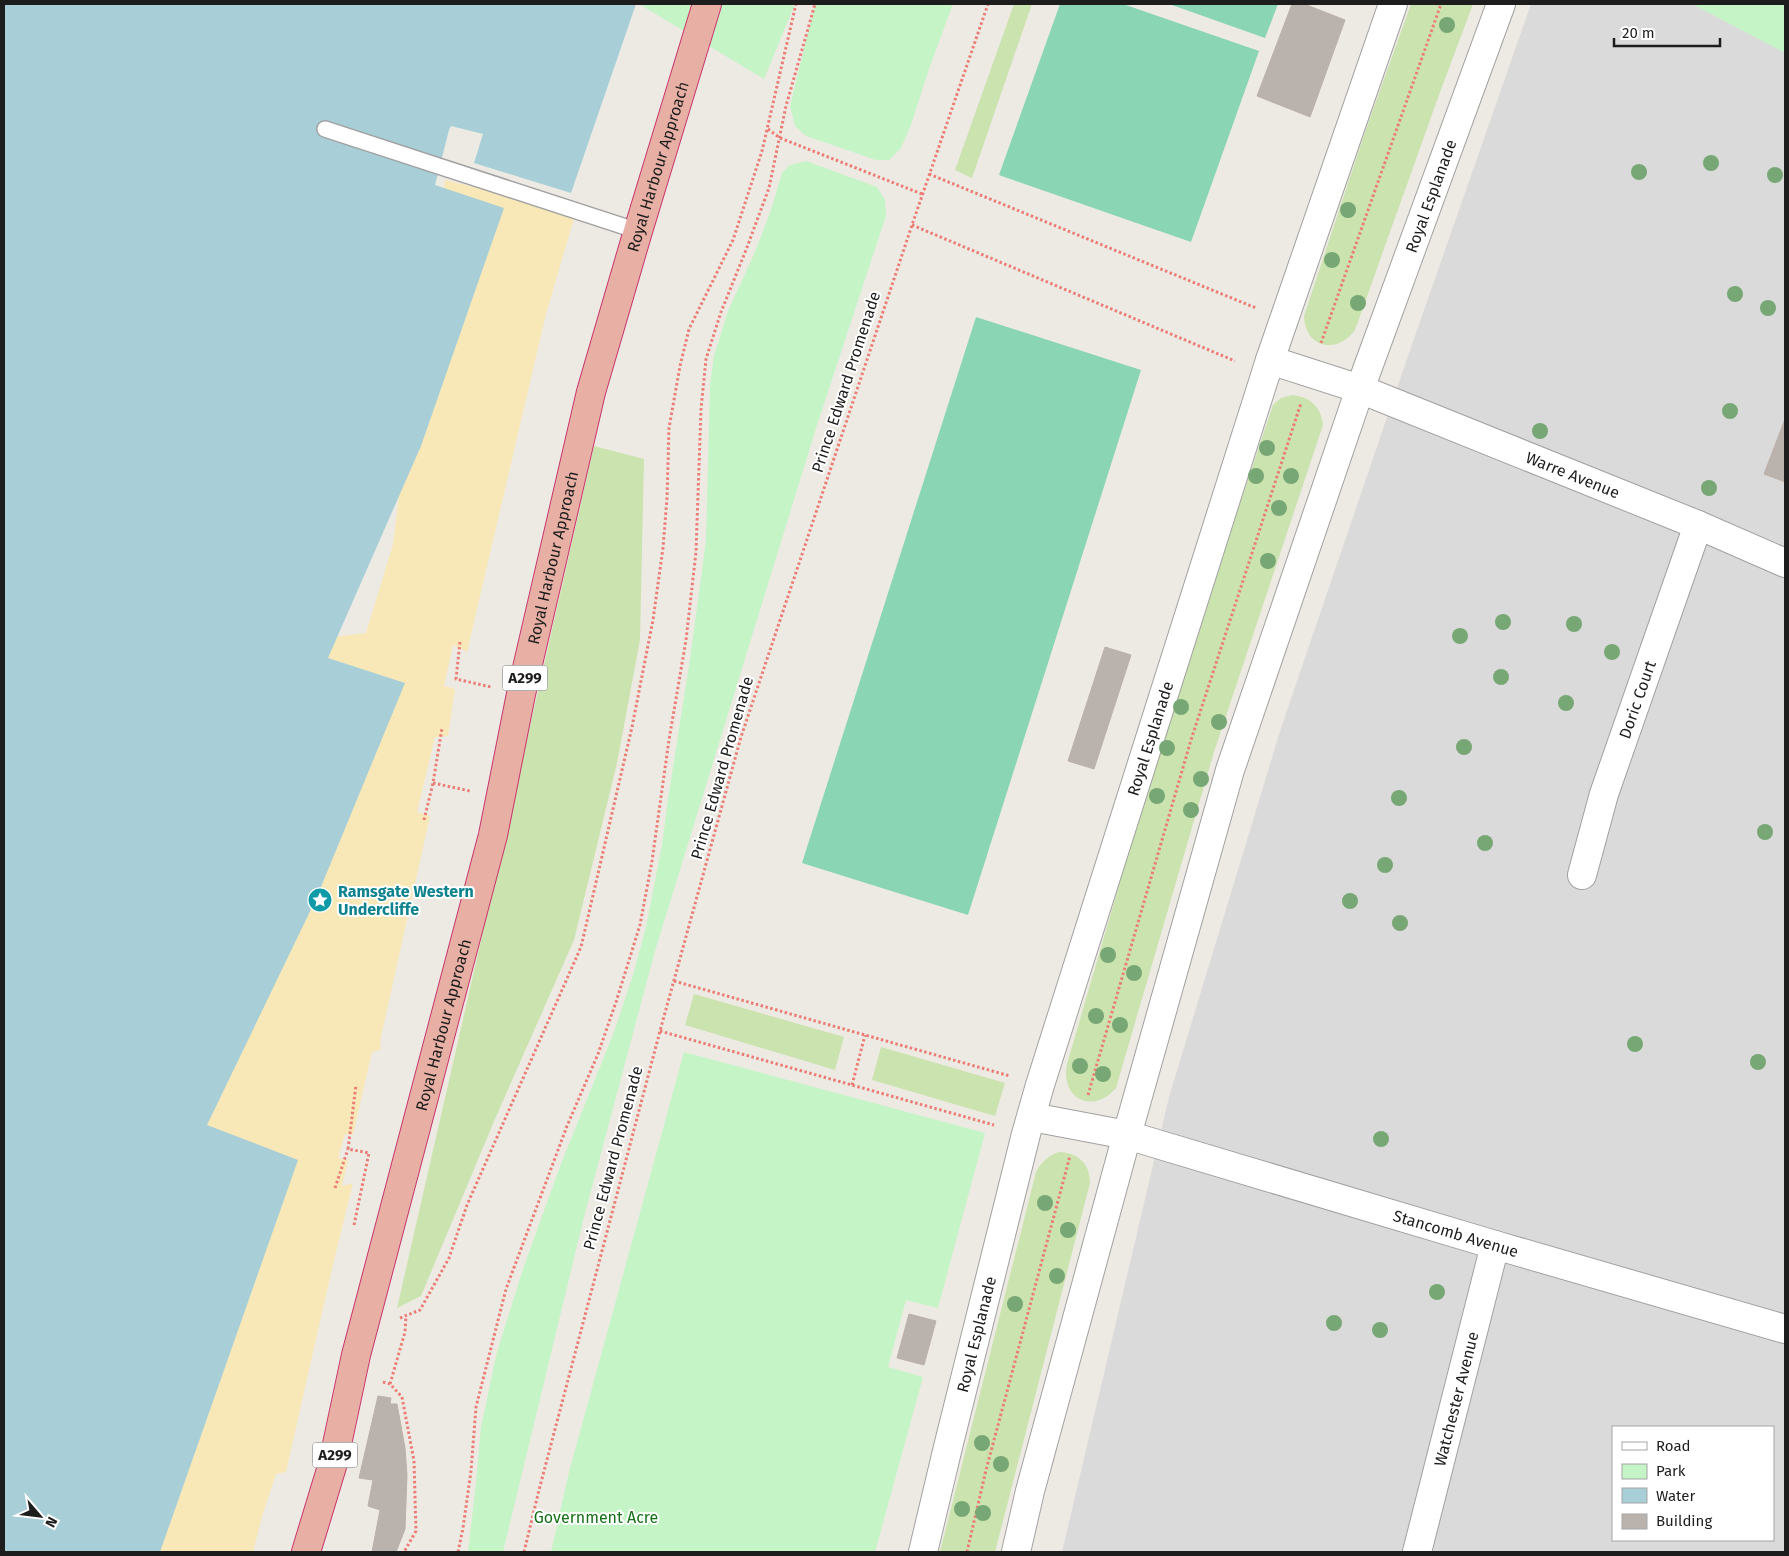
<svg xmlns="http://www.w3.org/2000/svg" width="1789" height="1556" font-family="'Fira Sans',sans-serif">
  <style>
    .residential { fill: #dbdada; fill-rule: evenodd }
    .grass { fill: #cbe3ae }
    .sand { fill: #f8e8b8 }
    .park { fill: #c5f4c6 }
    .pitch { fill: #89d5b4 }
    .water { fill: #a8cfd7 }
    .building { fill: #bab3ad; stroke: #bdb0a8 }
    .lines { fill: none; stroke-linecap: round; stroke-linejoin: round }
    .service-casing { stroke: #a1a1a1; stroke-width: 18 }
    .minor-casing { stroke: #a1a1a1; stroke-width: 30 }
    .trunk-casing { stroke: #c8356e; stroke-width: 30 }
    .path { stroke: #ec7d76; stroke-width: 3; stroke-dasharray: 2.5 2.5; stroke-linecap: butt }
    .service { stroke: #fff; stroke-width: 15 }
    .minor { stroke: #fff; stroke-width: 28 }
    .trunk { stroke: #e8b0a4; stroke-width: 28 }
    .tree { fill: #77a774 }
    .labels { text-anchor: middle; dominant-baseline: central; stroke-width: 4; stroke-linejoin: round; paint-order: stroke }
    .shield { fill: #fff; stroke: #616161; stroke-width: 1 }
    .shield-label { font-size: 15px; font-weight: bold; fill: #1d1d1d }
    .street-label { font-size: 16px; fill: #1d1d1d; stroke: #fff }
    .culture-label { font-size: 16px; font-weight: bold; fill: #0d838f; stroke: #fff; text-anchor: start }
    .park-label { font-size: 16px; fill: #167119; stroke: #fff }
  </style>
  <rect width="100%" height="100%" fill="#edeae4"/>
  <!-- residential -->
  <path class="residential" d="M1531 4H1785V1552H1062L1169 1097 1281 728 1409 353ZM1613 1427H1773V1540H1613Z"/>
  <!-- grass -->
  <path class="grass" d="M1014 4H1032L972 178 955 170Z
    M1411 4H1473L1439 95 1355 330C1337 355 1305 348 1304 316L1364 135Z
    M1292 395C1310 397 1321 406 1323 425L1214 752 1116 1088C1093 1115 1060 1099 1067 1064L1164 731 1273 405 1281 398Z
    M594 446 644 459 640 640 617 763 574 940 495 1119 421 1296 397 1308Z
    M694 994 844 1037 835 1070 685 1025Z
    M881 1047 1005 1083 995 1116 872 1080Z
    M1059 1152C1079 1153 1090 1164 1090 1183L995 1552H940L1036 1172C1042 1161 1048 1156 1059 1152Z"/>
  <!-- sand -->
  <path class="sand" d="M445 180 576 212 546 314 467 652 453 645 444 686 455 689 448 736 435 737 417 812 430 816 381 1037 380 1050 372 1052 353 1135 345 1134 338 1158 348 1160 342 1186 353 1183 331 1273 286 1472 276 1474 263 1513 253 1552H4L299 641 366 633 393 544 405 446Z"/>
  <!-- park -->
  <path class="park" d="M639 4H795L764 79Z
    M815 4H953L929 69 911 125 901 148 889 160H876L806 136 795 126 790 106Z
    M1692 4H1785V53Z
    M806 161 877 187 885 200 886 216 817 425 655 951 584 1217 503 1552H468L476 1483 481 1427 497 1352 524 1266 561 1164 614 1032 633 975 646 927 662 845 668 799 690 659 706 541 710 385 714 356 728 311 755 252 771 210 782 173 790 165Z
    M684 1052 985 1133 938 1308 906 1300 888 1367 923 1377 875 1552H551L569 1472Z"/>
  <!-- pitch -->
  <path class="pitch" d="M1060 4H1123L1259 51 1191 242 999 175Z
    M1169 4H1278L1265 38Z
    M976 317 1141 370 968 915 802 863Z"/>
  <!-- water -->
  <path class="water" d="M4 4H636L571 193 474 163 483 134 451 126 449 130 435 185 504 208 421 446 328 658 405 683 316 899 207 1125 298 1160 160 1552H4Z"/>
  <!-- building -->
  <path class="building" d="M1292 4H1304L1345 20 1310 117 1257 96Z
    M1785 419V482L1764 474Z
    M1105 647 1131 655 1094 769 1068 761Z
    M909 1314 936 1321 924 1365 897 1358Z
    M378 1396 391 1398 390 1404H397L405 1448 407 1475 405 1529 396 1552H372L380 1510 368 1506 373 1480 359 1478Z"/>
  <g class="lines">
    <defs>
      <path id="service" d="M325 129 638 231"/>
      <g id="minor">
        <path id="s1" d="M1270 360 1360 389 1698 525 1785 563"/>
        <path id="s2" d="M1582 875 1604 794 1698 525"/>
        <path id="s3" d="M1032 1117 1127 1135 1495 1245 1785 1329"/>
        <path id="s4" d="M923 1552 948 1447 1026 1134 1040 1085 1270 360 1393 4"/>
        <path id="s5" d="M1016 1552 1030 1491 1127 1135 1230 770 1360 389 1501 4"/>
        <path id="s6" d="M1417 1552 1495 1245"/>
      </g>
      <g id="trunk">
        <path id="s7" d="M306 1552 333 1463 356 1355 493 835 521 694 591 392 638 231 707 4"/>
      </g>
    </defs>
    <!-- service casing -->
    <use href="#service" class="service-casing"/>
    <!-- minor casing -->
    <use href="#minor" class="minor-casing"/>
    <!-- trunk casing -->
    <use href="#trunk" class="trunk-casing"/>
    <!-- path -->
    <path class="path" d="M768 129 780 138 922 194
      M929 174 1256 308
      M912 225 1235 361
      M1321 343 1441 4
      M460 642 456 679 491 687
      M433 783 470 791
      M424 820 433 783 442 728
      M674 981 1010 1076
      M660 1031 994 1125
      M852 1085 865 1035
      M1088 1095 1191 740 1301 403
      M335 1188 348 1149
      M354 1225 369 1153 348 1149 356 1085
      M400 1318 420 1310 449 1258 467 1205 581 947 632 727 653 620 663 548 667 498 669 428 680 366 689 329 733 240 762 151 796 4
      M383 1382 390 1384 402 1397 414 1461 416 1531 404 1552
      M390 1384 405 1332 406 1316
      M458 1552 463 1528 471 1471 476 1407 506 1289 567 1126 598 1054 616 1002 640 925 652 861 669 740 686 640 696 552 701 409 706 359 721 312 746 250 769 188 786 106 815 4
      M524 1552 539 1490 660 1031 741 737 912 225 988 4
      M967 1552 986 1470 1070 1156"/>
    <!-- service -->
    <use href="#service" class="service"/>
    <!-- minor -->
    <use href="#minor" class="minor"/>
    <!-- trunk -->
    <use href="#trunk" class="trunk"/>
  </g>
  <!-- trees -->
  <g class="tree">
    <circle cx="1447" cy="25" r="8"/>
    <circle cx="1711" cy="163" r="8"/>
    <circle cx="1639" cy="172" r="8"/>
    <circle cx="1775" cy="175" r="8"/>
    <circle cx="1348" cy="210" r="8"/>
    <circle cx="1332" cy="260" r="8"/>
    <circle cx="1735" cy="294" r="8"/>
    <circle cx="1358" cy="303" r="8"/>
    <circle cx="1768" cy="308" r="8"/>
    <circle cx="1730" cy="411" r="8"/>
    <circle cx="1540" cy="431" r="8"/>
    <circle cx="1267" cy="448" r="8"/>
    <circle cx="1256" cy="476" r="8"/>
    <circle cx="1291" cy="476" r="8"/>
    <circle cx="1709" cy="488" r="8"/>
    <circle cx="1279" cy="508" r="8"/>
    <circle cx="1268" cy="561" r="8"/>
    <circle cx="1503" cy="622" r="8"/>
    <circle cx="1574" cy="624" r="8"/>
    <circle cx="1460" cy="636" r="8"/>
    <circle cx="1612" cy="652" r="8"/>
    <circle cx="1501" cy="677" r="8"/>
    <circle cx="1566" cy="703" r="8"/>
    <circle cx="1181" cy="707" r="8"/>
    <circle cx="1219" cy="722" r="8"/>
    <circle cx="1464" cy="747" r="8"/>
    <circle cx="1167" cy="748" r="8"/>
    <circle cx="1201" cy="779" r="8"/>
    <circle cx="1157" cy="796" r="8"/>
    <circle cx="1399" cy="798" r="8"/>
    <circle cx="1191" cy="810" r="8"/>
    <circle cx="1765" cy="832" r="8"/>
    <circle cx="1485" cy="843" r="8"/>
    <circle cx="1385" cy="865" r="8"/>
    <circle cx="1350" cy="901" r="8"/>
    <circle cx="1400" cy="923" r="8"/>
    <circle cx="1108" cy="955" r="8"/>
    <circle cx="1134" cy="973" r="8"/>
    <circle cx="1096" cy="1016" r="8"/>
    <circle cx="1120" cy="1025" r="8"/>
    <circle cx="1635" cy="1044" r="8"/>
    <circle cx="1758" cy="1062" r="8"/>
    <circle cx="1080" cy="1066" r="8"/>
    <circle cx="1103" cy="1074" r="8"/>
    <circle cx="1381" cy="1139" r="8"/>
    <circle cx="1045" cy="1203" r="8"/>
    <circle cx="1068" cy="1230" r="8"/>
    <circle cx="1057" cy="1276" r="8"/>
    <circle cx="1437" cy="1292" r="8"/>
    <circle cx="1015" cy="1304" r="8"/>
    <circle cx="1334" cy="1323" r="8"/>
    <circle cx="1380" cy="1330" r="8"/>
    <circle cx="982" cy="1443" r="8"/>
    <circle cx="1001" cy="1464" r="8"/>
    <circle cx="962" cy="1509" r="8"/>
    <circle cx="983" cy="1513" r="8"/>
  </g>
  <!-- icons -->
  <defs>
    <symbol id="sight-disc" viewBox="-11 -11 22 22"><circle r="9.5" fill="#0f9aa8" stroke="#fff"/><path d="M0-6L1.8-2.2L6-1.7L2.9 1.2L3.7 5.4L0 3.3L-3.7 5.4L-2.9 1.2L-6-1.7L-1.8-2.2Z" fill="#fff"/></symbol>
  </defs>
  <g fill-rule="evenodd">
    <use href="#sight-disc" x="306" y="886" width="28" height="28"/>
  </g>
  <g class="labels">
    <!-- shield labels -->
    <g class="shield">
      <rect x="502.5" y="665.5" width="45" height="25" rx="4"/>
      <rect x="312.5" y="1442.5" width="45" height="25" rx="4"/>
    </g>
    <g class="shield-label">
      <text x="525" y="678">A299</text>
      <text x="335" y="1455">A299</text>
    </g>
    <!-- street labels -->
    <g class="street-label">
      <text stroke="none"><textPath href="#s7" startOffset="1430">Royal Harbour Approach</textPath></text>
      <text stroke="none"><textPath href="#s5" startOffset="1419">Royal Esplanade</textPath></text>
      <text transform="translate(846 382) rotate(-72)">Prince Edward Promenade</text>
      <text stroke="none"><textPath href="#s1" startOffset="324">Warre Avenue</textPath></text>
      <text stroke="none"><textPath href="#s7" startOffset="1025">Royal Harbour Approach</textPath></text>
      <text stroke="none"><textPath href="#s2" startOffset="184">Doric Court</textPath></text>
      <text stroke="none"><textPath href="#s4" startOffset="845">Royal Esplanade</textPath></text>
      <text transform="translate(722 768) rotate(-74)">Prince Edward Promenade</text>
      <text stroke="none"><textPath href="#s7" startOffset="545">Royal Harbour Approach</textPath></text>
      <text transform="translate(613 1158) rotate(-75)">Prince Edward Promenade</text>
      <text stroke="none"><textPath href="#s3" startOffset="440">Stancomb Avenue</textPath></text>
      <text stroke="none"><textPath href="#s4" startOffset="224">Royal Esplanade</textPath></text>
      <text stroke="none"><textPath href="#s6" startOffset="158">Watchester Avenue</textPath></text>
    </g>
    <!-- culture labels -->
    <g class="culture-label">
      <text x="338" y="891">Ramsgate Western<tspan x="338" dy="18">Undercliffe</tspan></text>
    </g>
    <!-- park labels -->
    <g class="park-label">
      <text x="596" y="1517">Government Acre</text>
    </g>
  </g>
  <!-- border -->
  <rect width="1789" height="1556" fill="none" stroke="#1d1d1d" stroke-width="10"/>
  <!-- legend -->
  <rect x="1612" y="1426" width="162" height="115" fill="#ffffff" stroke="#a5a5a5"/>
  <rect x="1622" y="1442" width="25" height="8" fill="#ffffff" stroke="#a5a5a5"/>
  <text x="1656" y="1451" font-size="15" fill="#1d1d1d">Road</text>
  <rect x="1622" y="1464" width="25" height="15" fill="#c5f4c6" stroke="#a5a5a5"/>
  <text x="1656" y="1476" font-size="15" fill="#1d1d1d">Park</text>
  <rect x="1622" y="1488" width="25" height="15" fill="#a8cfd7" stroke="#a5a5a5"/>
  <text x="1656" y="1501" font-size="15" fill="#1d1d1d">Water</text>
  <rect x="1622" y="1514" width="25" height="15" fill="#bab3ad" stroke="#a5a5a5"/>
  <text x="1656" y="1526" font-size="15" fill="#1d1d1d">Building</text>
  <!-- north arrow -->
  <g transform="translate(40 1516) rotate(118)" stroke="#ffffff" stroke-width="4" paint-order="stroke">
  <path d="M0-4L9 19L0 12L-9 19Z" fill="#1d1d1d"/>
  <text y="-8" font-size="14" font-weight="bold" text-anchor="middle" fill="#1d1d1d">N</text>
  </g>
  <!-- scale -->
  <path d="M1614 38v8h106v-8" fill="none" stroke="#1d1d1d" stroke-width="2.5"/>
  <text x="1622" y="38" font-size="15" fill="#1d1d1d" stroke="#ffffff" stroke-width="4" paint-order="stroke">20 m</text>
</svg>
